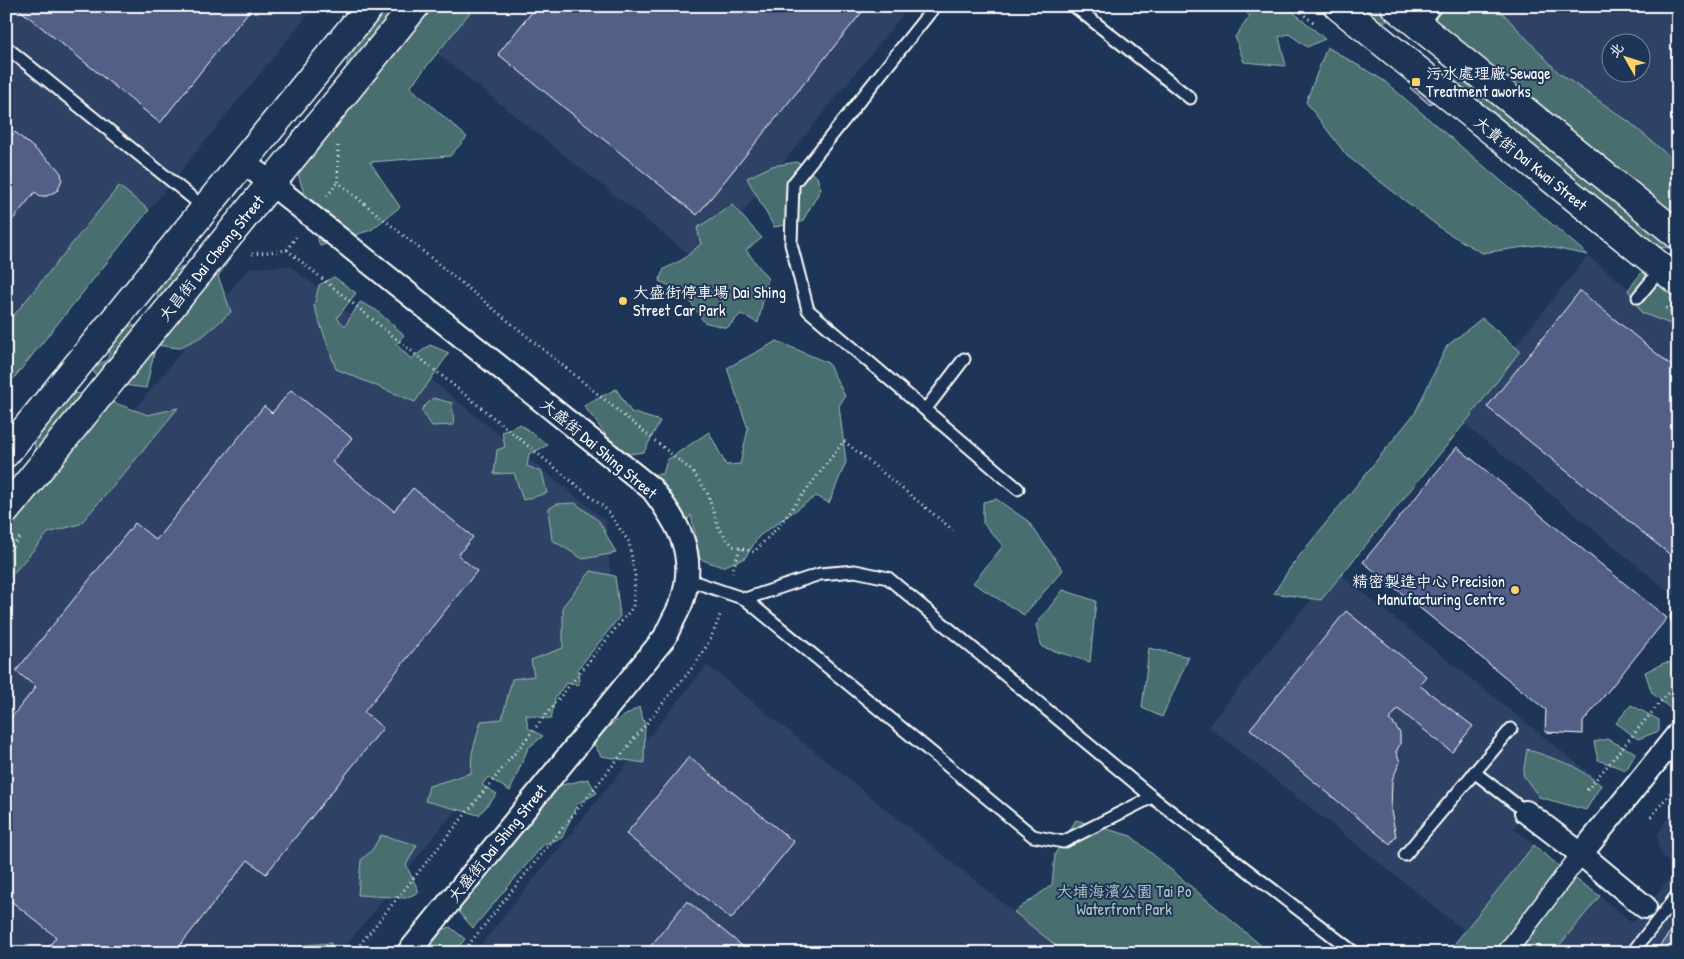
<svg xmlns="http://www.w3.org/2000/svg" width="1684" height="959" font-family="'Patrick Hand','LXGW WenKai TC',sans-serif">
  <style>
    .built { fill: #2d4265; fill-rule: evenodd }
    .green { fill: #4a6e70; stroke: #a4b6b8 }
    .building { fill: #535f87; stroke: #fff }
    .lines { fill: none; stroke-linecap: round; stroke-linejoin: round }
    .service-casing { stroke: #fff; stroke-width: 15 }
    .pedestrian-casing { stroke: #fff; stroke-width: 21 }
    .minor-casing { stroke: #fff; stroke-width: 26 }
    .tertiary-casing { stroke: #fff; stroke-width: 31 }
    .path { stroke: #fff; stroke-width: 3; stroke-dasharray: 1 4; stroke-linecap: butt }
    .service { stroke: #1d3557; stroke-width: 11 }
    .pedestrian { stroke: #1d3557; stroke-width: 18 }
    .minor { stroke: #1d3557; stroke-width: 22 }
    .tertiary { stroke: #1d3557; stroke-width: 28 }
    .poi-dot { fill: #ffd166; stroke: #1d3557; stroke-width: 2 }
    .labels { text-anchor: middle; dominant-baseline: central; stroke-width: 4; stroke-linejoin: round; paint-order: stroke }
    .poi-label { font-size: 16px; fill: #fff; stroke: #1d3557; text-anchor: start }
    .street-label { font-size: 16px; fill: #fff; stroke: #1d3557 }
    .park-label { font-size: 16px; fill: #b7c5c6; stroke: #1d3557 }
  </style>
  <rect width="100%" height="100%" fill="#1d3557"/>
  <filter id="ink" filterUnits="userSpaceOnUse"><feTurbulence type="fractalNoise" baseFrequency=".02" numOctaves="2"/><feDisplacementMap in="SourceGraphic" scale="10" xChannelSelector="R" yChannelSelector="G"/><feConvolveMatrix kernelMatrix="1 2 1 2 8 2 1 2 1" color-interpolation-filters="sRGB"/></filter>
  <g filter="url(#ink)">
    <!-- built -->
    <path class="built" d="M6 6H315L149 210 119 186 6 325Z
      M464 6H910L701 264 430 48Z
      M1472 6H1678V173ZM1612 42H1642V72H1612Z
      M1588 256 1678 329V599L1457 418Z
      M290 266 606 521 614 614 340 953H6V569L249 268Z
      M1335 570 1594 777 1578 786 1554 779 1514 828 1534 845 1465 931 1208 726Z
      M707 665 1065 953H474Z
      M1678 805V953H1553L1600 896 1633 923 1677 869 1665 859 1659 850 1657 836 1666 820Z"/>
    <!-- green -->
    <path class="green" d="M386 6H475L410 87 467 137 450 156 370 162 400 207 371 230 320 246 298 174 287 149 347 76V55Z
      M1238 6H1286L1325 39 1307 47 1289 34 1279 37 1286 66 1244 62 1235 37 1250 16Z
      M1332 6H1458L1460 9 1468 6H1496L1559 73 1628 121 1669 156 1678 167V249L1640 245 1458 103 1445 39 1420 21H1347Z
      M1327 47 1383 80 1588 255 1539 245 1482 253 1443 230 1347 156 1306 102Z
      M797 162 817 177 821 189 802 222 774 227 747 178 772 166Z
      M119 186 149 210 6 388V325Z
      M732 205 762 238 746 250 768 279 758 323 741 314 727 328 704 322 684 292 659 281 664 269 682 260 701 244 697 228Z
      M230 259 218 276 231 312 203 336 179 348 156 345 146 388 100 382 92 369 108 359 110 350 121 327 142 325 158 299 155 281 187 265Z
      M1642 272 1678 301V319L1673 325 1642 313 1628 290Z
      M334 277 356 293 337 318 345 326 360 302 376 310 404 335 396 344 411 359 430 345 449 353 415 402 336 369 314 306 319 285Z
      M1482 318 1520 351 1469 418 1321 600 1274 593 1292 565 1415 413 1447 346Z
      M777 341 828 363 845 396 839 406 846 462 829 503 816 496 759 536 745 558 722 567 700 559 691 515 672 543 647 498 650 474H663L667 460 709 432 726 465 740 464 748 429 727 368Z
      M616 389 631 412 660 421 644 452 621 455 584 406Z
      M71 392 112 402 148 415 178 408 117 482 80 524 48 533 6 582V478L22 480 36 458 34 437Z
      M433 398 452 403 454 425 432 426 421 410Z
      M520 424 548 445 529 454 527 466 542 472 547 493 523 500 514 473 494 474 497 450 505 447 502 432Z
      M996 499 1028 521 1063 570 1024 615 973 583 1003 546 983 523V502Z
      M575 503 599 521 616 553 583 559 552 540 548 509 557 504Z
      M591 571 615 576 620 616 578 669 579 685 566 683 555 698 551 719 526 715 528 728 543 736 528 748 510 791 488 777 482 785 497 794 479 815 425 801 429 786 471 773 472 753 481 721 502 719 512 679 534 676 531 660 563 648V606Z
      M1063 590 1096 601 1090 662 1042 647 1036 625Z
      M1149 648 1189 657 1162 717 1142 708Z
      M1678 662V702L1671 709 1652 693 1645 672 1664 663Z
      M1631 705 1659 720V731L1638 739 1616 723Z
      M639 707 645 725 644 763 601 756 592 741 613 723Z
      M1607 739 1636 753 1626 770 1598 760 1594 742Z
      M1527 749 1574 766 1601 785 1586 810 1539 797 1523 775Z
      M588 779 597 793 577 804 562 838 544 844 473 928 459 912 467 893 516 832 530 822 521 806 531 792Z
      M1076 820 1131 836 1270 953H1065L1014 912 1052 885 1055 854Z
      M381 835 417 845 406 865 419 892 406 898 358 895 361 860 372 850Z
      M1534 845 1567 873 1600 896 1553 953H1447Z
      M450 927 465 939 454 953H427L434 933Z
      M331 943 332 953H298L305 945Z"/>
    <!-- building -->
    <path class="building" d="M15 6H253L160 123Z
      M537 6H867L697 215 498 54Z
      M1416 82 1436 98 1430 105 1410 88Z
      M15 132 56 167 61 173 62 179 58 190 47 196H40L35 192 6 228V143Z
      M1580 291 1678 371V561L1487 407Z
      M291 390 352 438 332 462 394 511 413 488 473 537 458 555 477 571 364 712 383 728 266 874 248 860 174 953H44L56 937 6 897V724L36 687 16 671 135 523 156 540 264 406 272 413Z
      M1457 447 1667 618 1583 722V734L1545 732 1546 710 1363 562Z
      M1346 611 1426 676 1419 685 1473 726 1452 752 1398 709 1389 720 1394 724 1400 733V744L1396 752 1400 762 1392 780 1391 811 1396 836 1390 844 1250 729Z
      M689 757 794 842 731 919 626 834Z
      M687 901 751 953H645Z
      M1678 922V953H1654Z"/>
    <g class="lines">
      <defs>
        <path id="service" d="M935 6 793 184 791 244 808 310 1018 489
          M1074 6 1190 98
          M1674 6 1678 9
          M1420 26 1436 6
          M6 47 206 209
          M1638 297 1662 268
          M925 410 964 359
          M686 579 745 599 1033 836 1063 842 1152 797
          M745 599 820 574 855 571 888 578 1152 797 1355 953
          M1677 617 1678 618
          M1474 772 1526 812
          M1405 855 1511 729
          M1632 953 1678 894"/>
        <path id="pedestrian" d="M1506 953 1581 854"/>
        <path id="minor" d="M244 162 652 489C679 525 696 552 683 598 679 611 670 624 665 637L408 953
          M1526 812 1581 854 1645 907
          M1581 854 1678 734"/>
        <path id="tertiary" d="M1338 6 1678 281
          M1395 6 1678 235
          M6 453 370 6
          M6 510 415 6"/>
      </defs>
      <!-- service casing -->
      <use href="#service" class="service-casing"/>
      <!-- pedestrian casing -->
      <use href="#pedestrian" class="pedestrian-casing"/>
      <!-- minor casing -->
      <use href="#minor" class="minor-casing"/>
      <!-- tertiary casing -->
      <use href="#tertiary" class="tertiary-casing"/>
      <!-- path -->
      <path class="path" d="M1293 6 1314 23
        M443 12 448 6
        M338 146V182L692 471 707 492 719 529 733 546 754 552 778 527 844 441 953 530
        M327 196 338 182
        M287 250 296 237
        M252 254 287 250 607 510 629 542 635 576 633 607 353 953
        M1666 308 1678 318
        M6 554 22 535
        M732 573 740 548
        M1587 790 1678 681
        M1651 817 1678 783
        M462 953 675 688C696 666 712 641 721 612"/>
      <!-- service -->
      <use href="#service" class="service"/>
      <!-- pedestrian -->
      <use href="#pedestrian" class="pedestrian"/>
      <!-- minor -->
      <use href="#minor" class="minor"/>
      <!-- tertiary -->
      <use href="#tertiary" class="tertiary"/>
    </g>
  </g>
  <!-- markers -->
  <g class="poi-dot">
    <rect x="1411" y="77" width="10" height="10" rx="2.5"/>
    <circle cx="623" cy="301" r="5"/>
    <circle cx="1515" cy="590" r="5"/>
  </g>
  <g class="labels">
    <!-- poi labels -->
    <g class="poi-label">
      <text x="1426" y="73">污水處理廠 Sewage<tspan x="1426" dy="18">Treatment aworks</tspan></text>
      <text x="633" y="292">大盛街停車場 Dai Shing<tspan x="633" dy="18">Street Car Park</tspan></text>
      <text x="1505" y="581" text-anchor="end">精密製造中心 Precision<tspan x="1505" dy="18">Manufacturing Centre</tspan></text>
    </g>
    <!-- street labels -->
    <g class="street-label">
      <text transform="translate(1531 163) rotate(39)">大貴街 Dai Kwai Street</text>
      <text transform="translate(211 258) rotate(-51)">大昌街 Dai Cheong Street</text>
      <text transform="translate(599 448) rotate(40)">大盛街 Dai Shing Street</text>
      <text transform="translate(497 843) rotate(-51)">大盛街 Dai Shing Street</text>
    </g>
    <!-- park labels -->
    <g class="park-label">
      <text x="1124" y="891">大埔海濱公園 Tai Po<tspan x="1124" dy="18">Waterfront Park</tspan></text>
    </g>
  </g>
  <!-- margin -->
  <rect width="1684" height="959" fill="none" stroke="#1d3557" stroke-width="25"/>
  <rect x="12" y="12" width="1659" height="934" fill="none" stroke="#fff" stroke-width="2" filter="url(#ink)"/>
  <!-- north arrow -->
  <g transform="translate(1626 58) rotate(309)"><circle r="24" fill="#1d3557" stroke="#77869a"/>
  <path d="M0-4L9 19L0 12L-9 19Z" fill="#ffd166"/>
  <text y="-8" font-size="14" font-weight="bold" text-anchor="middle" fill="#ffffff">北</text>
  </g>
</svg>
